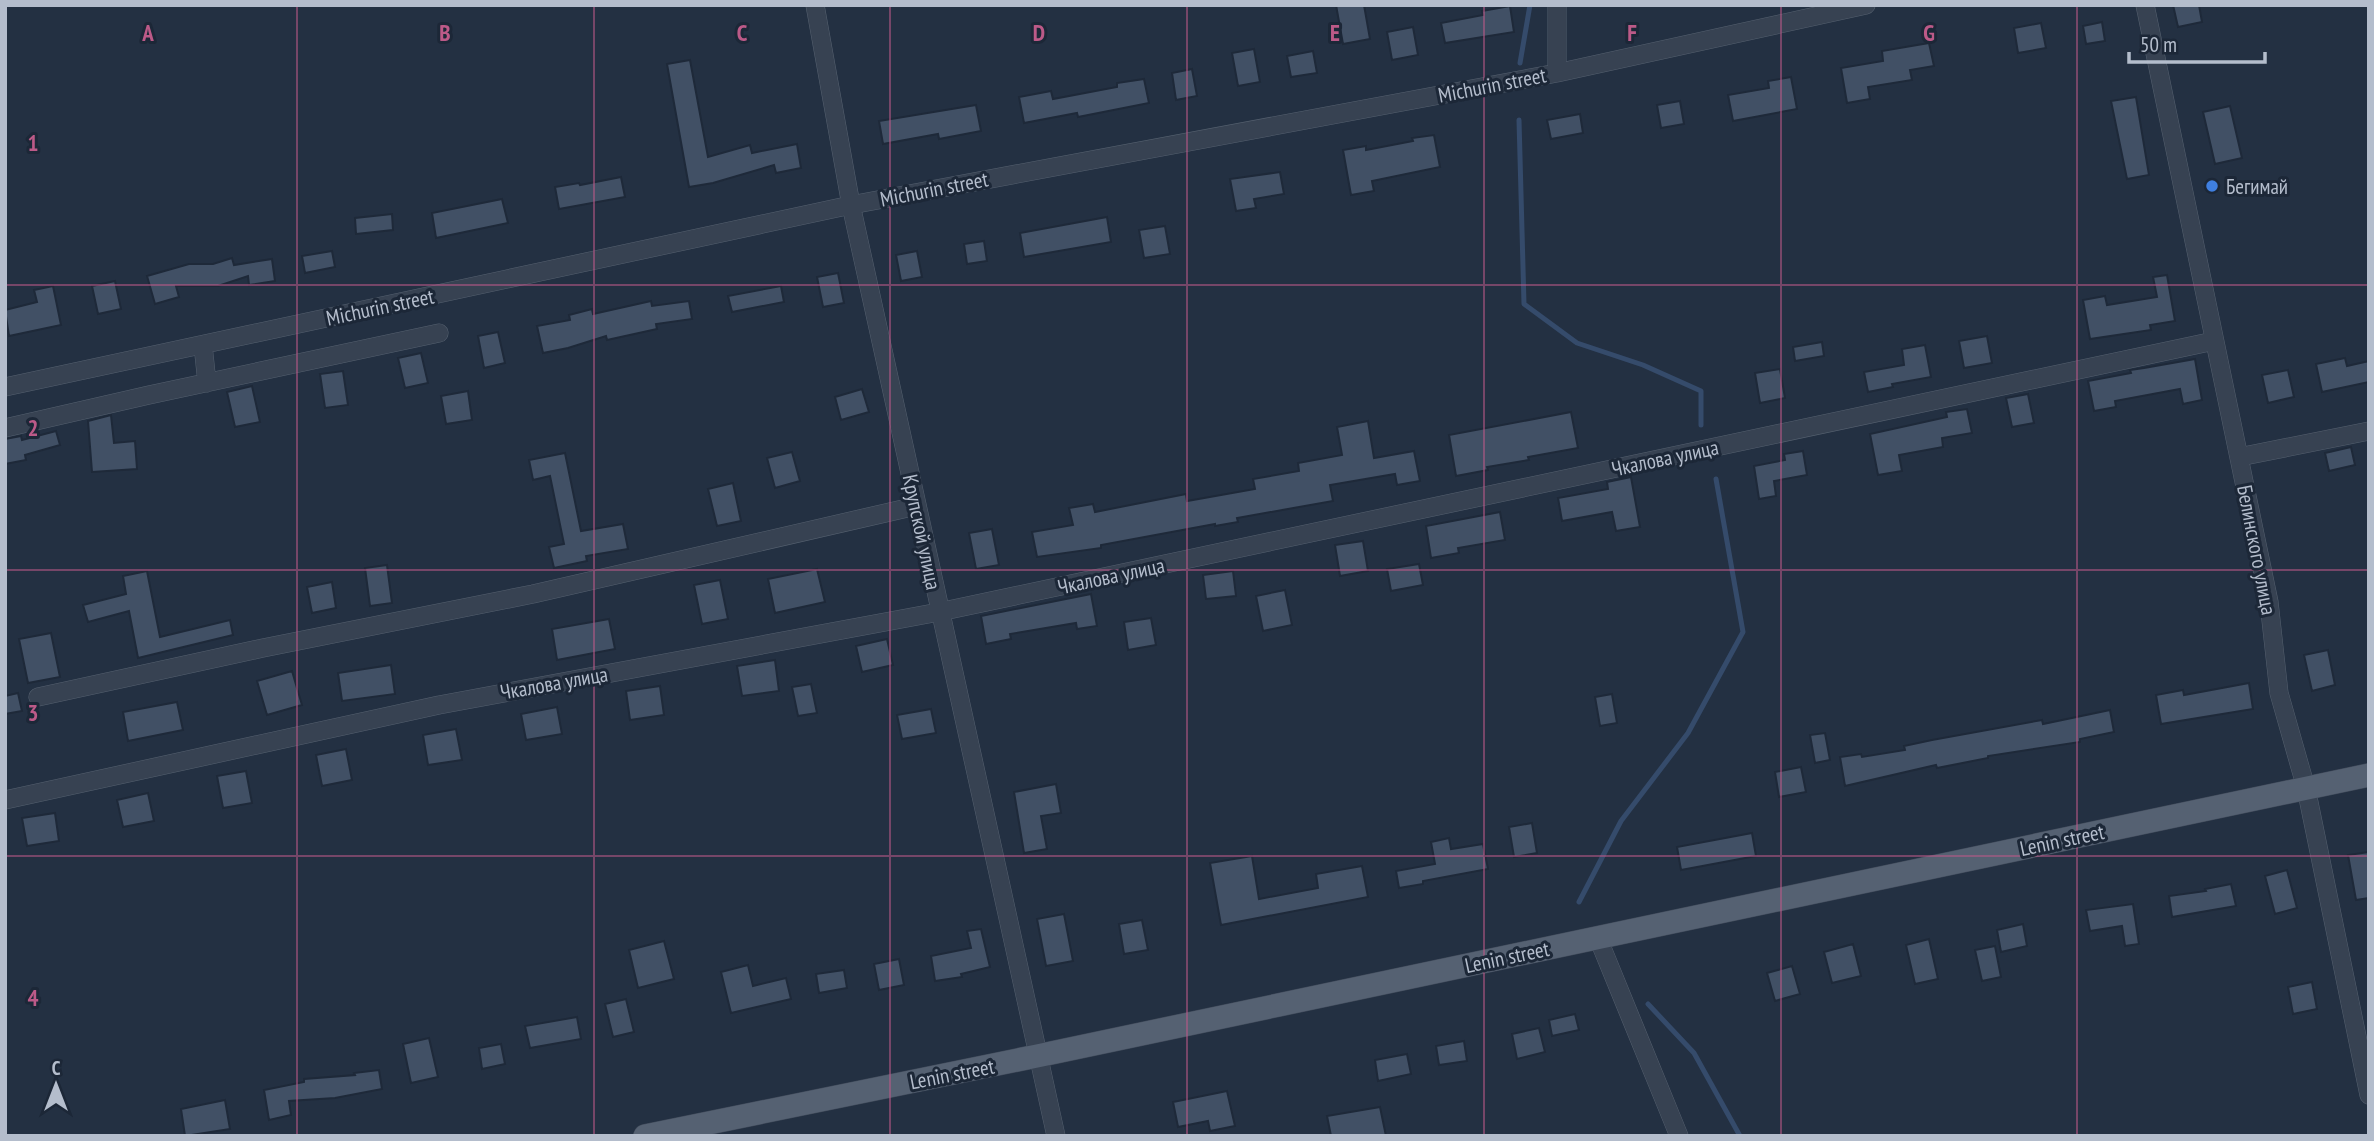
<svg xmlns="http://www.w3.org/2000/svg" width="2374" height="1141" font-family="'PT Sans Narrow',sans-serif">
  <style>
    .lines { fill: none; stroke-linecap: round; stroke-linejoin: round }
    .stream { stroke: #354b6b; stroke-width: 5 }
    .building { fill: #415065; stroke: #1e2939; stroke-width: 2 }
    .minor-casing { stroke: #55606f; stroke-width: 19 }
    .major-casing { stroke: #414b5b; stroke-width: 24 }
    .minor { stroke: #374252; stroke-width: 18 }
    .major { stroke: #556172; stroke-width: 23 }
    .grid { fill: none; stroke: #bc5a88; stroke-width: 2; stroke-opacity: 0.55 }
    .shop-dot { fill: #3f7fe0; stroke: #1c2737; stroke-width: 2.5 }
    .labels { text-anchor: middle; dominant-baseline: central; stroke-width: 6; stroke-linejoin: round; paint-order: stroke }
    .street-label { font-size: 21px; fill: #b4bdcc; stroke: #1c2737 }
    .poi-label { font-size: 21px; fill: #b4bdcc; stroke: #1c2737; text-anchor: start }
    .grid-label { font-size: 23px; text-anchor: middle; font-weight: bold; fill: #bc5a88; stroke: #1c2737; stroke-width: 6; stroke-linejoin: round; paint-order: stroke }
  </style>
  <rect width="100%" height="100%" fill="#233042"/>
  <g class="lines">
    <!-- stream -->
    <path class="stream" d="M1520 63 1530 5
      M1519 120 1524 304 1577 343 1643 365 1701 391V425
      M1579 902 1621 821 1688 733 1743 632 1716 479
      M1648 1004 1694 1053 1740 1136"/>
  </g>
  <!-- building -->
  <path class="building" d="M1336 5H1364L1370 39 1343 44Z
    M2173 5H2199L2202 22 2178 27Z
    M1510 6 1514 32 1445 43 1441 23 1483 15 1482 11Z
    M2102 22 2105 41 2086 44 2083 26Z
    M2041 23 2046 48 2018 53 2014 28Z
    M1413 27 1418 55 1392 60 1387 32Z
    M1929 43 1934 66 1910 70 1912 80 1868 87 1870 99 1847 103 1841 68 1883 61 1882 51Z
    M1254 49 1260 82 1238 86 1232 53Z
    M1313 51 1317 73 1291 77 1287 56Z
    M690 60 708 157 750 145 752 153 797 144 801 168 776 173 774 165 713 183 689 187 667 64Z
    M1192 69 1197 96 1176 100 1172 73Z
    M1791 77 1797 109 1733 121 1728 95 1769 88 1768 81Z
    M1144 79 1149 103 1078 117 1077 113 1024 123 1019 97 1051 91 1053 99 1117 87V83Z
    M2136 97 2149 175 2127 179 2111 101Z
    M1680 101 1684 124 1661 128 1657 105Z
    M976 105 981 131 939 139 938 134 883 144 879 121Z
    M2230 106 2242 158 2215 164 2203 112Z
    M1580 114 1583 133 1551 139 1547 120Z
    M1434 135 1440 167 1372 181 1374 191 1351 195 1343 150 1366 146V150L1413 141 1412 138Z
    M1280 172 1284 194 1254 199 1256 208 1236 211 1230 179Z
    M621 177 625 197 559 209 555 187 579 183 580 185Z
    M502 199 508 223 436 238 432 213Z
    M392 214 393 230 356 234 355 218Z
    M1107 217 1111 242 1024 257 1020 233Z
    M1165 226 1170 254 1144 258 1139 230Z
    M984 241 987 261 967 264 964 244Z
    M332 251 335 267 305 273 302 256Z
    M917 251 922 277 901 281 896 255Z
    M232 258 234 265 272 259 275 281 249 285 248 276 218 286H176L179 297 155 304 147 276 189 264H213Z
    M838 273 844 303 823 307 817 277Z
    M2167 275 2175 321 2150 325 2151 330 2090 339 2083 300 2105 296 2107 305 2157 297 2153 277Z
    M115 281 121 309 98 314 92 286Z
    M53 286 61 325 9 336 5 310 37 302 34 290Z
    M781 286 784 302 732 312 728 296Z
    M651 301 652 306 689 301 692 319 656 324 657 329 607 340 606 336 568 348 543 353 537 326 570 320 569 315 592 309 593 314Z
    M498 332 505 363 484 368 478 336Z
    M1987 336 1992 363 1964 368 1959 341Z
    M1822 342 1824 356 1795 361 1793 347Z
    M1925 345 1931 377 1892 384 1893 387 1868 392 1864 372 1904 365 1902 349Z
    M421 353 428 383 405 388 398 358Z
    M2345 358 2347 366 2369 361V382L2322 392 2316 364Z
    M2195 359 2202 400 2183 404 2180 389 2115 401 2116 407 2094 411 2088 381 2131 373 2130 370 2144 368Z
    M1780 369 1785 398 1760 403 1755 373Z
    M2288 370 2294 397 2268 403 2262 375Z
    M343 371 348 405 325 408 320 374Z
    M252 386 260 422 235 427 227 392Z
    M862 389 869 412 841 420 835 397Z
    M468 391 472 420 446 424 441 396Z
    M2028 394 2034 423 2012 427 2006 398Z
    M1967 409 1972 433 1942 438 1943 447 1899 455 1902 471 1878 475 1870 434 1947 417 1946 412Z
    M1571 412 1578 448 1528 457 1529 460 1487 467 1488 470 1456 476 1449 435Z
    M111 415 114 443 135 441 137 469 92 472 88 421Z
    M1368 421 1374 458 1414 451 1420 481 1397 485 1395 474 1330 485 1333 501 1237 518 1238 522 1215 526V524L1101 545V548L1037 557 1032 532 1073 525 1069 508 1093 504 1095 512 1186 494 1187 501 1255 489 1253 479 1299 471 1298 463 1342 455 1337 427Z
    M56 431 60 445 25 455 26 460 5 464V439L21 436 22 440Z
    M2351 447 2355 465 2329 471 2325 453Z
    M1803 451 1807 475 1774 481 1776 496 1759 499 1754 466 1785 460 1784 454Z
    M792 452 800 481 775 488 767 458Z
    M565 453 581 531 623 524 628 549 586 556 587 561 554 568 549 547 564 544 550 476 533 480 529 460Z
    M1631 477 1640 527 1616 531 1612 512 1562 521 1558 498 1608 489 1607 482Z
    M733 483 741 521 717 526 708 489Z
    M1500 512 1505 540 1458 548 1459 553 1431 558 1426 526Z
    M992 529 999 565 976 569 969 533Z
    M1363 541 1368 571 1340 576 1335 545Z
    M1419 564 1423 585 1391 591 1387 569Z
    M387 565 392 603 370 606 365 568Z
    M817 569 825 602 775 613 768 579Z
    M147 571 160 637 230 620 233 635 138 658 129 611 88 622 83 605 126 594 123 576Z
    M1233 571 1236 596 1206 599 1203 575Z
    M720 580 728 619 702 624 694 585Z
    M332 582 336 608 312 613 307 587Z
    M1285 590 1292 625 1263 631 1256 596Z
    M1091 594 1097 626 1077 629 1076 623 1010 634 1011 639 986 644 981 616Z
    M1151 618 1156 645 1128 650 1124 622Z
    M609 619 615 649 557 660 552 629Z
    M51 633 60 677 28 683 19 639Z
    M887 639 893 665 862 672 856 646Z
    M2328 650 2335 685 2312 691 2304 655Z
    M775 660 779 691 742 696 737 666Z
    M391 665 395 694 342 701 338 673Z
    M292 671 302 705 267 715 257 681Z
    M2249 683 2253 709 2161 724 2156 695 2183 690 2184 695Z
    M811 684 817 713 798 716 792 687Z
    M660 686 664 715 630 720 626 691Z
    M18 693 22 711 5 714V696Z
    M1612 694 1617 723 1600 726 1595 697Z
    M177 702 183 730 128 741 123 712Z
    M557 707 562 734 526 740 521 714Z
    M931 709 936 733 902 739 897 715Z
    M2110 710 2114 732 2080 739V742L1988 756V758L1937 768 1936 765 1845 786 1840 757 1861 754 1862 757 1905 750 1904 746 1932 740 2042 720 2043 724Z
    M456 729 462 760 428 765 423 735Z
    M1825 733 1830 760 1815 763 1810 735Z
    M346 749 352 780 322 786 316 755Z
    M1801 767 1806 792 1779 797 1775 772Z
    M246 771 252 803 223 808 217 776Z
    M1056 784 1061 813 1041 816 1047 849 1024 853 1014 792Z
    M148 793 154 821 123 827 117 800Z
    M55 813 59 841 27 846 22 818Z
    M1532 823 1537 853 1514 857 1509 827Z
    M1752 833 1756 856 1681 870 1677 847Z
    M1449 838 1451 849 1483 844 1488 869 1423 881V884L1399 888 1396 871 1435 864 1431 842Z
    M2369 852V898L2356 900 2348 855Z
    M1252 856 1259 899 1318 888 1316 874 1362 866 1368 897 1221 925 1210 863Z
    M2287 870 2297 908 2275 914 2265 876Z
    M2231 884 2236 906 2172 917 2169 896 2206 891 2205 889Z
    M2133 904 2139 944 2125 946 2122 926 2090 931 2086 910Z
    M1064 914 1073 961 1046 966 1037 919Z
    M1142 920 1148 950 1124 954 1119 924Z
    M2023 924 2027 946 2001 952 1997 930Z
    M981 929 990 967 961 974 962 977 935 981 931 956 971 948 967 931Z
    M1929 939 1938 979 1915 984 1906 945Z
    M664 941 674 979 638 988 629 950Z
    M1853 944 1861 976 1832 983 1824 952Z
    M1995 946 2001 977 1982 981 1975 950Z
    M899 959 904 985 879 990 874 964Z
    M748 965 753 986 786 978 791 999 731 1013 721 972Z
    M1792 966 1800 994 1775 1001 1767 973Z
    M844 970 847 988 819 993 816 974Z
    M2312 982 2317 1009 2293 1014 2288 987Z
    M626 999 634 1032 613 1037 605 1004Z
    M1575 1014 1579 1030 1552 1036 1549 1020Z
    M577 1017 581 1039 530 1048 525 1026Z
    M1539 1028 1545 1052 1517 1059 1512 1034Z
    M429 1038 438 1077 411 1083 403 1044Z
    M1464 1041 1467 1061 1439 1065 1436 1046Z
    M501 1044 505 1064 482 1069 479 1048Z
    M1407 1054 1411 1074 1378 1081 1375 1060Z
    M379 1070 382 1089 335 1098 289 1101 291 1115 269 1120 264 1090 304 1082V1079L355 1075 354 1073Z
    M1227 1091 1235 1126 1210 1131 1208 1121 1178 1127 1173 1102Z
    M225 1100 230 1129 185 1136 181 1109Z
    M1380 1107 1386 1136H1331L1327 1116Z"/>
  <g class="lines">
    <defs>
      <path id="minor" d="M815 5 851 205 1056 1136
        M1557 5V73
        M2145 5 2269 602 2279 693 2306 788 2369 1095
        M203 345 207 383
        M5 387 851 205 1557 73 1866 5
        M5 428 149 395 439 333
        M2239 457 2369 431
        M38 697 263 648 533 594 916 506
        M5 800 439 705 939 612 2214 341
        M1598 938 1679 1136"/>
      <path id="major" d="M645 1136 1037 1056 2369 775"/>
    </defs>
    <!-- minor casing -->
    <use href="#minor" class="minor-casing"/>
    <!-- major casing -->
    <use href="#major" class="major-casing"/>
    <!-- minor -->
    <use href="#minor" class="minor"/>
    <!-- major -->
    <use href="#major" class="major"/>
  </g>
  <!-- grid -->
  <path class="grid" d="M297 5V1136M594 5V1136M890 5V1136M1187 5V1136M1484 5V1136M1781 5V1136M2077 5V1136M5 285H2369M5 570H2369M5 856H2369"/>
  <!-- markers -->
  <circle class="shop-dot" cx="2212" cy="186" r="7"/>
  <g class="labels">
    <!-- street labels -->
    <g class="street-label">
      <text transform="translate(1492 85) rotate(-11)">Michurin street</text>
      <text transform="translate(934 189) rotate(-11)">Michurin street</text>
      <text transform="translate(380 307) rotate(-12)">Michurin street</text>
      <text transform="translate(1665 458) rotate(-12)">Чкалова улица</text>
      <text transform="translate(922 532) rotate(78)">Крупской улица</text>
      <text transform="translate(2257 550) rotate(79)">Белинского улица</text>
      <text transform="translate(1111 576) rotate(-12)">Чкалова улица</text>
      <text transform="translate(554 683) rotate(-10)">Чкалова улица</text>
      <text transform="translate(2062 840) rotate(-12)">Lenin street</text>
      <text transform="translate(1507 957) rotate(-12)">Lenin street</text>
      <text transform="translate(952 1074) rotate(-11)">Lenin street</text>
    </g>
    <!-- poi labels -->
    <g class="poi-label">
      <text x="2226" y="186">Бегимай</text>
    </g>
  </g>
  <g class="grid-label">
    <text x="148" y="41">A</text>
    <text x="445" y="41">B</text>
    <text x="742" y="41">C</text>
    <text x="1039" y="41">D</text>
    <text x="1335" y="41">E</text>
    <text x="1632" y="41">F</text>
    <text x="1929" y="41">G</text>
    <text x="33" y="151">1</text>
    <text x="33" y="436">2</text>
    <text x="33" y="721">3</text>
    <text x="33" y="1006">4</text>
  </g>
  <!-- border -->
  <rect width="2374" height="1141" fill="none" stroke="#b4bdcc" stroke-width="14"/>
  <!-- north arrow -->
  <g transform="translate(56 1085)" stroke="#1c2737" stroke-width="5" paint-order="stroke">
  <path d="M0-5L12 26L0 18L-12 26Z" fill="#b4bdcc"/>
  <text y="-10" font-size="19" font-weight="bold" text-anchor="middle" fill="#b4bdcc">С</text>
  </g>
  <!-- scale -->
  <path d="M2129 52v10h136v-10" fill="none" stroke="#b4bdcc" stroke-width="3.5"/>
  <text x="2140" y="52" font-size="21" fill="#b4bdcc" stroke="#1c2737" stroke-width="5" paint-order="stroke">50 m</text>
</svg>
